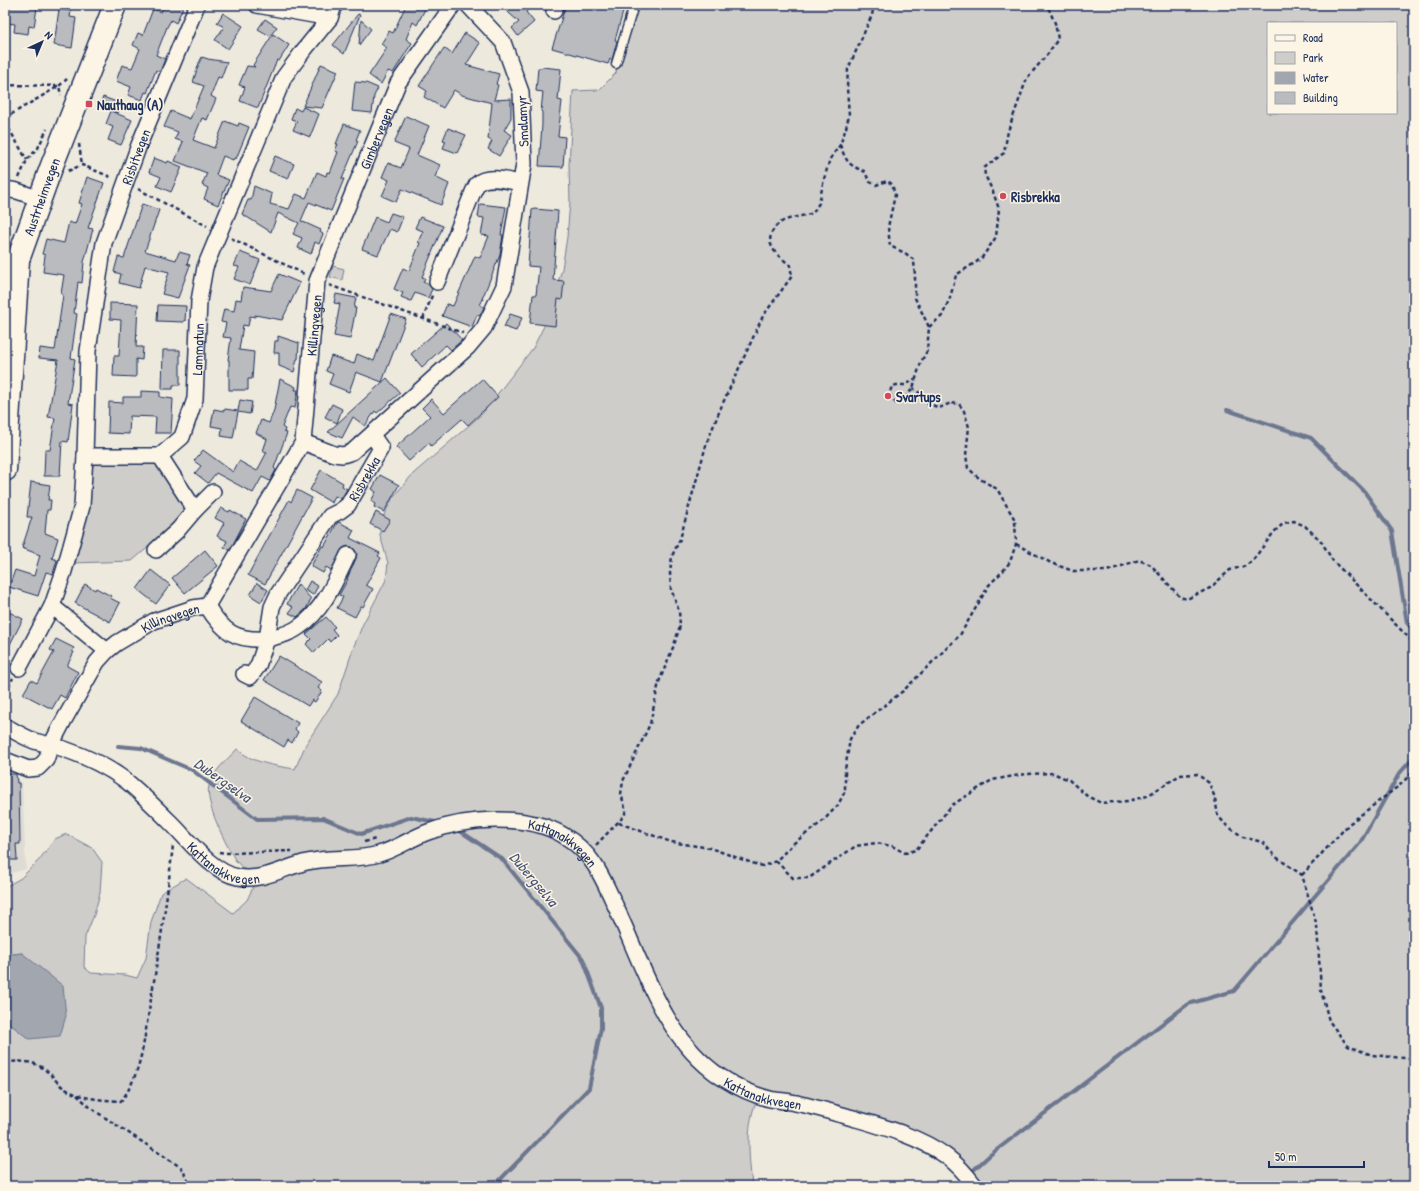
<svg xmlns="http://www.w3.org/2000/svg" width="1419" height="1191" font-family="'Patrick Hand',sans-serif">
  <style>
    .built { fill: #dedbd4 }
    .green { fill: #cfcdca; stroke: #757e94; fill-rule: evenodd }
    .water { fill: #a2a7af; stroke: #6c778f }
    .lines { fill: none; stroke-linecap: round; stroke-linejoin: round }
    .stream { stroke: #6c778f; stroke-width: 4 }
    .building { fill: #babbbe; stroke: #1b2f5e }
    .lane-casing { stroke: #1b2f5e; stroke-width: 11 }
    .street-casing { stroke: #1b2f5e; stroke-width: 18 }
    .secondary-casing { stroke: #1b2f5e; stroke-width: 25 }
    .path { stroke: #1b2f5e; stroke-width: 2.5; stroke-dasharray: 4 3; stroke-linecap: butt }
    .lane { stroke: #fcf5e5; stroke-width: 8 }
    .street { stroke: #fcf5e5; stroke-width: 15 }
    .secondary { stroke: #fcf5e5; stroke-width: 22 }
    .poi-dot { fill: #d1495b; stroke: #fcf5e5; stroke-width: 1.5 }
    .labels { text-anchor: middle; dominant-baseline: central; stroke-width: 3; stroke-linejoin: round; paint-order: stroke }
    .poi-label { font-size: 14px; font-weight: bold; fill: #1b2f5e; stroke: #fcf5e5; text-anchor: start }
    .street-label { font-size: 14px; fill: #1b2f5e; stroke: #fcf5e5 }
    .water-label { font-size: 15px; font-style: italic; fill: #445376; stroke: #fcf5e5 }
  </style>
  <rect width="100%" height="100%" fill="#eee9dd"/>
  <filter id="ink" filterUnits="userSpaceOnUse"><feTurbulence type="fractalNoise" baseFrequency=".025" numOctaves="2"/><feDisplacementMap in="SourceGraphic" scale="8" xChannelSelector="R" yChannelSelector="G"/><feConvolveMatrix kernelMatrix="1 2 1 2 8 2 1 2 1" color-interpolation-filters="sRGB"/></filter>
  <g filter="url(#ink)">
    <!-- built -->
    <path class="built" d="M5 772 15 775 22 784 26 869 5 875Z"/>
    <!-- green -->
    <path class="green" d="M629 5H1414V1186H973L911 1134 758 1097C745 1125 749 1156 752 1186H5V1020L29 1039 22 953 5 955V887L21 878 39 860 55 839 66 834 92 848 102 862 100 893 94 915 85 937 84 967 91 973 125 975 137 978 146 958 151 922 161 893 186 878 233 913 247 900 256 881C250 874 242 868 236 861 227 847 204 802 209 786 213 771 227 760 237 749 252 763 276 766 295 769L306 744 338 694 354 646 363 624 386 580 388 563 380 535V523L393 497 413 474 482 414 533 348 546 322 562 269 567 237 570 202 569 165 573 91 599 90 616 73 625 16ZM1268 23H1396V113H1268Z
      M333 266 344 269 342 280 330 277Z
      M94 461 159 464 191 511 132 561 73 563Z"/>
    <!-- water -->
    <path class="water" d="M22 953 63 986 66 1016 60 1036 29 1039 5 1020V955Z"/>
    <g class="lines">
      <!-- stream -->
      <path class="stream" d="M1227 410 1311 438 1364 491 1392 531 1407 623 1414 631
        M118 746 141 748 192 770 257 819 323 818 361 834 411 817 440 823
        M457 829 502 859 583 959 601 1008V1028L589 1088 497 1183 496 1186
        M956 1186 990 1155 1188 1004 1234 991 1360 843 1399 774 1414 757"/>
    </g>
    <!-- building -->
    <path class="building" d="M6 5H18L37 8 34 27 29 26 28 34 14 32 15 24 5 23Z
      M164 5H184L176 23 171 20 167 27 156 55 165 59 160 72 156 70 147 93 145 92 142 100 128 95 131 87 116 81 122 65 132 68 140 49 133 45 138 33 143 35 153 9 161 12Z
      M406 5H427L417 25 413 22 406 39 412 43 393 73 388 71 381 84 369 75 387 48 381 44 389 31 393 33Z
      M500 5H533L526 12 534 22 518 36 512 28 519 22Z
      M566 5H625L615 40 617 41 612 60 610 59 608 64 552 48Z
      M59 9 71 11 70 17 76 18 72 48 54 45Z
      M223 13 243 26 228 49 215 40 224 27 217 23Z
      M358 14 360 15 344 54 333 45Z
      M265 19 277 27 270 36 258 29Z
      M361 20 371 29 359 45Z
      M465 33 480 43 466 65 499 74 496 84 498 85 494 100 511 99V118L504 130 512 135 499 156 488 149 492 141 488 139 492 103 462 95 454 90 443 108 424 97 427 91 419 86 444 48 452 54Z
      M273 34 289 45 279 61 277 60 258 108 240 101 245 87 239 85 247 66 255 67 253 65Z
      M202 57 208 59 227 62 221 78 218 77 211 96 216 99 207 120 202 118 193 140 214 148 225 121 238 126 239 123 249 127 236 159 234 158 233 160 223 156 216 175 229 180 218 205 204 199 208 188 202 185 207 173 175 161 183 142 175 139 178 132 164 127 171 111 190 119 204 86 193 82 199 63Z
      M321 64 338 71 325 101 322 108 303 106Z
      M542 67 561 69 558 100 562 101 558 136 565 137 563 167 539 166 542 125V112L541 111 543 92 536 91 538 68H542Z
      M355 82 366 83 378 88 374 96 372 113 352 111Z
      M103 97 122 104 118 113 100 106Z
      M303 107 319 114 310 137 293 130 297 121 291 119 295 108 301 111Z
      M111 111 132 120 121 145 108 140 113 127 106 124Z
      M406 116 429 126 417 155 440 165 435 177 449 184 441 205 402 189 396 202 382 196 389 180 382 177 388 163 401 168 409 149 394 143Z
      M344 124 360 130 356 140 358 141 342 179H344L331 211 309 202 301 221 321 230 320 232 323 234 319 244 315 242 311 254 298 248 302 238 293 234 299 223 278 213 271 232 242 214 248 200H251L254 186 272 194 270 204 289 209 296 194 306 198 317 172 326 176 327 172 330 173 338 152 335 151 338 144H336Z
      M448 128 466 135 457 153 443 148 446 141 443 140Z
      M275 156 294 164 288 179 269 171Z
      M154 158 167 163 168 161 182 167 171 192 157 186 161 177 149 172Z
      M87 177 104 183 88 228 93 229 84 262 82 283 78 282 74 313 77 314 71 358 75 359 68 403 73 404 68 442 62 441 60 476H44L45 450H50L55 418 48 417 58 360 39 358 40 348 55 350 63 295 61 294 64 275 43 272 45 255 42 254 46 239 64 243 69 222 75 224 82 204 79 203Z
      M142 204 159 210 145 251 176 260 179 252 190 255 187 264 190 265 178 298 162 294 169 272 145 266 139 288 119 283 121 274 114 272 118 257 124 258Z
      M480 204 506 207 501 235H503L500 255 482 299H483L480 305 484 307 480 316 477 315 472 327 442 316 447 304 453 306 475 256 480 258 489 236 481 235 484 218 478 217Z
      M534 209 558 211 553 280 564 281 562 300 558 299 555 326 530 323 533 295H536L539 267 528 266 532 210Z
      M391 213 403 217 397 232 390 229 378 255 362 249 375 217 387 222Z
      M420 217 443 226 422 277 425 278 423 282 428 284 432 289 428 298 415 293 411 301 401 297 403 293 394 289 403 268 409 271 420 243 418 242 423 231 415 228Z
      M240 252 260 260 250 285 234 279 239 267 234 266Z
      M279 274 300 283 282 320 255 315V317L250 316 248 326 243 325 239 350 254 352 252 379H248V390H229V360H228L231 338 223 337 226 323 221 322 224 309 234 311 236 299 241 300 243 287 271 291Z
      M336 294 356 298 354 308H356L350 339 334 336 340 304 334 303Z
      M110 303 138 304 136 347H143L142 360 136 359V377L113 376 114 356H119L121 320 110 319Z
      M158 305 186 306 185 321 184 320V322L157 321Z
      M391 314 406 319 382 382 356 372 349 392 329 384 333 374 326 371 331 356 354 364 357 354 374 361Z
      M510 314 522 318 516 331 504 327Z
      M446 323 462 340 451 350 446 345 422 367 411 354Z
      M278 336 299 343 298 359H297L294 372 279 366V353H274L275 341H278Z
      M163 350H180V385H173V389H162Z
      M387 378 400 393 377 413 375 411 365 426 353 417 342 438 328 432Z
      M280 379 296 387 295 390H298L295 408 290 407 282 427 285 429 284 432 287 433 274 468 276 470 270 481 262 477 253 493 216 473 208 483 195 473 201 466 194 461 203 450 233 472 239 461 257 471 267 452 263 451 267 439 256 433 261 420 269 423 274 410Z
      M482 379 498 397 468 425 462 419 431 446 429 443 409 461 396 447 430 416 422 408 431 399 444 413Z
      M141 391 160 392V397L173 399 171 433H155L156 417 130 416 129 434 108 433 109 402 123 403V397H141Z
      M240 400 252 402 250 414 238 412 233 438 221 436 222 428 211 426 214 409 224 411 225 409 238 411Z
      M332 404 342 409 337 423 325 417Z
      M321 470 343 483 342 486 347 489 341 499 335 496 332 503 310 490Z
      M380 475 399 485 384 512 374 507 375 504 371 501 376 492 372 489Z
      M31 482 50 485 48 500H51L50 510H47L45 533 58 538 52 558 57 560 53 574 46 572 38 596 9 587 15 570 34 576 40 555 22 548 32 517H27Z
      M297 490 312 498 265 584 248 575 289 500 291 502Z
      M221 508 229 512 230 510 246 519 230 550 224 547 227 541 217 536 224 523 215 518Z
      M376 512 390 520 383 531 370 524Z
      M339 522 354 530 350 538 380 553 378 556 381 558 366 585 373 589 363 607 361 606 355 617 337 608 343 597 339 595 348 579H347L356 558 357 554 355 550 352 547 348 546 343 548 331 570 326 567 323 573 311 566 322 546 324 547 337 523Z
      M205 550 218 566 185 593 172 578Z
      M151 570 170 585 156 604 137 589Z
      M310 581 318 586 313 595 305 590Z
      M257 583 268 590 261 602 250 595Z
      M85 584 95 590 96 588 111 596 110 598 120 603 110 622 75 603Z
      M298 584 311 599 306 609 297 617 289 613 293 607 287 604Z
      M5 610 23 619 5 654Z
      M326 617 335 627 332 629 337 635 330 642 328 639 314 653 306 644 311 639 306 634Z
      M56 639 74 648 72 651 74 652 67 666 78 672 65 698 60 695 52 709 23 694 31 680 37 683 54 652 50 650Z
      M279 656 322 682 318 688 322 691 315 702 312 700 308 706 264 680Z
      M255 697 298 723 295 729 298 732 292 743 288 740 284 747 241 721Z
      M5 774H16L17 783H19L20 844H16L17 860H5Z"/>
    <g class="lines">
      <defs>
        <path id="lane" d="M616 64 634 5"/>
        <g id="street">
          <path d="M257 5 330 18"/>
          <path d="M554 11 556 5"/>
          <path d="M5 189 17 191 40 199"/>
          <path d="M437 282 473 192C474 190 476 186 477 184 487 174 509 181 520 183"/>
          <path d="M303 442 334 454 343 455 352 452 468 347 484 328 504 286 524 164 521 92 503 42 468 5"/>
          <path id="s1" d="M85 456H160L182 437 195 399 199 301 205 267 284 77 304 50 330 18 334 5"/>
          <path d="M195 510 213 492"/>
          <path d="M156 550 178 530 195 510 160 456"/>
          <path id="s2" d="M348 555C336 580 323 611 299 627 290 634 278 636 267 639L272 607 278 594 330 516 340 511 348 505 381 448 372 435"/>
          <path d="M52 606 107 651"/>
          <path d="M207 606C223 632 236 641 267 639L258 666 250 677 244 674"/>
          <path id="s3" d="M19 668 52 606 64 571 82 506 85 456 88 351 104 243 139 145 197 5"/>
          <path id="s4" d="M5 726C14 731 22 736 32 740 39 743 47 744 55 746 80 754 104 764 125 780 140 792 155 807 169 821 187 838 212 873 238 877 262 882 285 867 307 862 331 856 356 861 379 854 397 849 411 838 428 832 466 818 526 813 563 835 592 852 602 876 615 905 643 965 663 1038 721 1077 735 1086 753 1095 770 1099 780 1101 790 1101 800 1104 815 1107 831 1112 846 1116 880 1126 917 1135 946 1156 957 1164 967 1175 975 1186"/>
          <path id="s5" d="M5 760 28 769 38 768 46 760 51 745 64 720 97 662 107 651 117 643 154 621 193 608 207 606 303 442 317 281 398 83 453 5"/>
        </g>
        <g id="secondary">
          <path id="s6" d="M5 470 18 260 51 168 115 5"/>
        </g>
      </defs>
      <!-- lane casing -->
      <use href="#lane" class="lane-casing"/>
      <!-- street casing -->
      <use href="#street" class="street-casing"/>
      <!-- secondary casing -->
      <use href="#secondary" class="secondary-casing"/>
      <!-- path -->
      <path class="path" d="M86 5 98 7
        M5 85 59 86 61 95
        M5 118 59 86 67 79
        M5 122 27 160
        M79 144 82 165
        M840 145C846 160 847 165 864 171L870 182 876 185 887 181 892 184 895 195 888 227 890 246 905 253 914 260 915 277V298L929 327 927 351 921 362 913 388 906 397 896 403C891 398 888 394 892 387L896 385H906L916 378
        M68 171 82 165 113 178
        M19 178 27 160 38 148 47 129
        M138 189 207 226
        M231 238 306 275
        M329 285 463 333
        M423 319 433 293
        M929 327 942 316 950 298 956 275 981 259 996 237 999 209 993 192 985 175 984 168 1004 153 1008 131 1027 78 1047 55 1058 39 1055 23 1047 5
        M1016 544 1051 563 1073 571H1107L1139 560 1151 565 1180 597 1187 599 1210 588 1230 570 1245 566 1253 560 1274 532 1284 523 1294 521 1305 526 1321 541 1333 561 1414 643
        M5 693 13 678
        M619 823 671 842 710 848 755 864 763 866 776 861 794 843 823 821 838 805 845 791V770L850 739 859 725 903 691 960 635 989 585 1003 571 1010 562 1016 544 1015 520 997 489 980 479 968 468 966 455 969 427 964 411 959 404 951 403 939 408 928 403 922 395 913 388
        M364 842 376 839
        M596 845 624 816 626 811 621 794 623 781 650 724 659 682 674 645 680 626 679 611 671 589 670 573 672 556 680 539 707 442 722 405 763 316 792 276 790 265C784 260 776 255 772 247 766 235 776 222 789 219 797 216 805 216 813 213L819 203 824 179 830 159 840 145 846 128 849 115 847 88 848 69 872 15 874 5
        M219 852 228 853 292 851
        M776 861 793 878H809L856 846 876 843 892 846 905 853 916 850 952 805 992 780 1026 774 1053 773 1069 780 1087 796 1101 803 1128 801 1147 796 1180 775 1197 774 1209 783 1215 798 1218 816 1226 825 1243 837 1262 842 1276 857 1302 875 1317 926 1321 990 1329 1021 1348 1046 1372 1055 1414 1059
        M1302 875 1349 824 1400 785 1414 771
        M5 1062C25 1061 36 1060 51 1075 55 1079 59 1085 64 1088 80 1099 102 1100 121 1101 142 1074 144 1038 150 1005 159 952 167 899 173 845
        M77 1095 92 1109 182 1168 190 1186"/>
      <!-- lane -->
      <use href="#lane" class="lane"/>
      <!-- street -->
      <use href="#street" class="street"/>
      <!-- secondary -->
      <use href="#secondary" class="secondary"/>
    </g>
  </g>
  <!-- markers -->
  <g class="poi-dot">
    <rect x="85" y="100" width="8" height="8" rx="2"/>
    <circle cx="1003" cy="196" r="4"/>
    <circle cx="888" cy="396" r="4"/>
  </g>
  <g class="labels">
    <!-- poi labels -->
    <g class="poi-label">
      <text x="97" y="104">Nauthaug (A)</text>
      <text x="1011" y="196">Risbrekka</text>
      <text x="896" y="396">Svartups</text>
    </g>
    <!-- street labels -->
    <g class="street-label">
      <text transform="translate(522 121) rotate(-93)">Smalamyr</text>
      <text stroke="none"><textPath href="#s5" startOffset="789">Gimbervegen</textPath></text>
      <text stroke="none"><textPath href="#s3" startOffset="531">Risbitvegen</textPath></text>
      <text stroke="none"><textPath href="#s6" startOffset="278">Austrheimvegen</textPath></text>
      <text stroke="none"><textPath href="#s5" startOffset="590">Killingvegen</textPath></text>
      <text stroke="none"><textPath href="#s1" startOffset="194">Lammatun</textPath></text>
      <text stroke="none"><textPath href="#s2" startOffset="315">Risbrekka</textPath></text>
      <text stroke="none"><textPath href="#s5" startOffset="244">Killingvegen</textPath></text>
      <text stroke="none"><textPath href="#s4" startOffset="623">Kattanakkvegen</textPath></text>
      <text stroke="none"><textPath href="#s4" startOffset="264">Kattanakkvegen</textPath></text>
      <text stroke="none"><textPath href="#s4" startOffset="959">Kattanakkvegen</textPath></text>
    </g>
    <!-- water labels -->
    <g class="water-label">
      <text transform="translate(223 780) rotate(35)">Dubergselva</text>
      <text transform="translate(534 879) rotate(50)">Dubergselva</text>
    </g>
  </g>
  <!-- margin -->
  <rect width="1419" height="1191" fill="none" stroke="#fcf5e5" stroke-width="20"/>
  <rect x="10" y="10" width="1399" height="1171" fill="none" stroke="#1b2f5e" stroke-width="1.5" filter="url(#ink)"/>
  <!-- legend -->
  <rect x="1267" y="22" width="130" height="92" fill="#fcf5e5" stroke="#a2a6af"/>
  <rect x="1275" y="35" width="20" height="6" fill="#fcf5e5" stroke="#a2a6af"/>
  <text x="1303" y="42" font-size="12" fill="#1b2f5e">Road</text>
  <rect x="1275" y="52" width="20" height="12" fill="#cfcdca" stroke="#a2a6af"/>
  <text x="1303" y="62" font-size="12" fill="#1b2f5e">Park</text>
  <rect x="1275" y="72" width="20" height="12" fill="#a2a7af" stroke="#a2a6af"/>
  <text x="1303" y="82" font-size="12" fill="#1b2f5e">Water</text>
  <rect x="1275" y="92" width="20" height="12" fill="#babbbe" stroke="#a2a6af"/>
  <text x="1303" y="102" font-size="12" fill="#1b2f5e">Building</text>
  <!-- north arrow -->
  <g transform="translate(42 42) rotate(44)" stroke="#fcf5e5" stroke-width="3" paint-order="stroke">
  <path d="M0-3L7 15L0 10L-7 15Z" fill="#1b2f5e"/>
  <text y="-6" font-size="11" font-weight="bold" text-anchor="middle" fill="#1b2f5e">N</text>
  </g>
  <!-- scale -->
  <path d="M1269 1161v6h95v-6" fill="none" stroke="#1b2f5e" stroke-width="2"/>
  <text x="1275" y="1161" font-size="12" fill="#1b2f5e" stroke="#fcf5e5" stroke-width="3" paint-order="stroke">50 m</text>
</svg>
